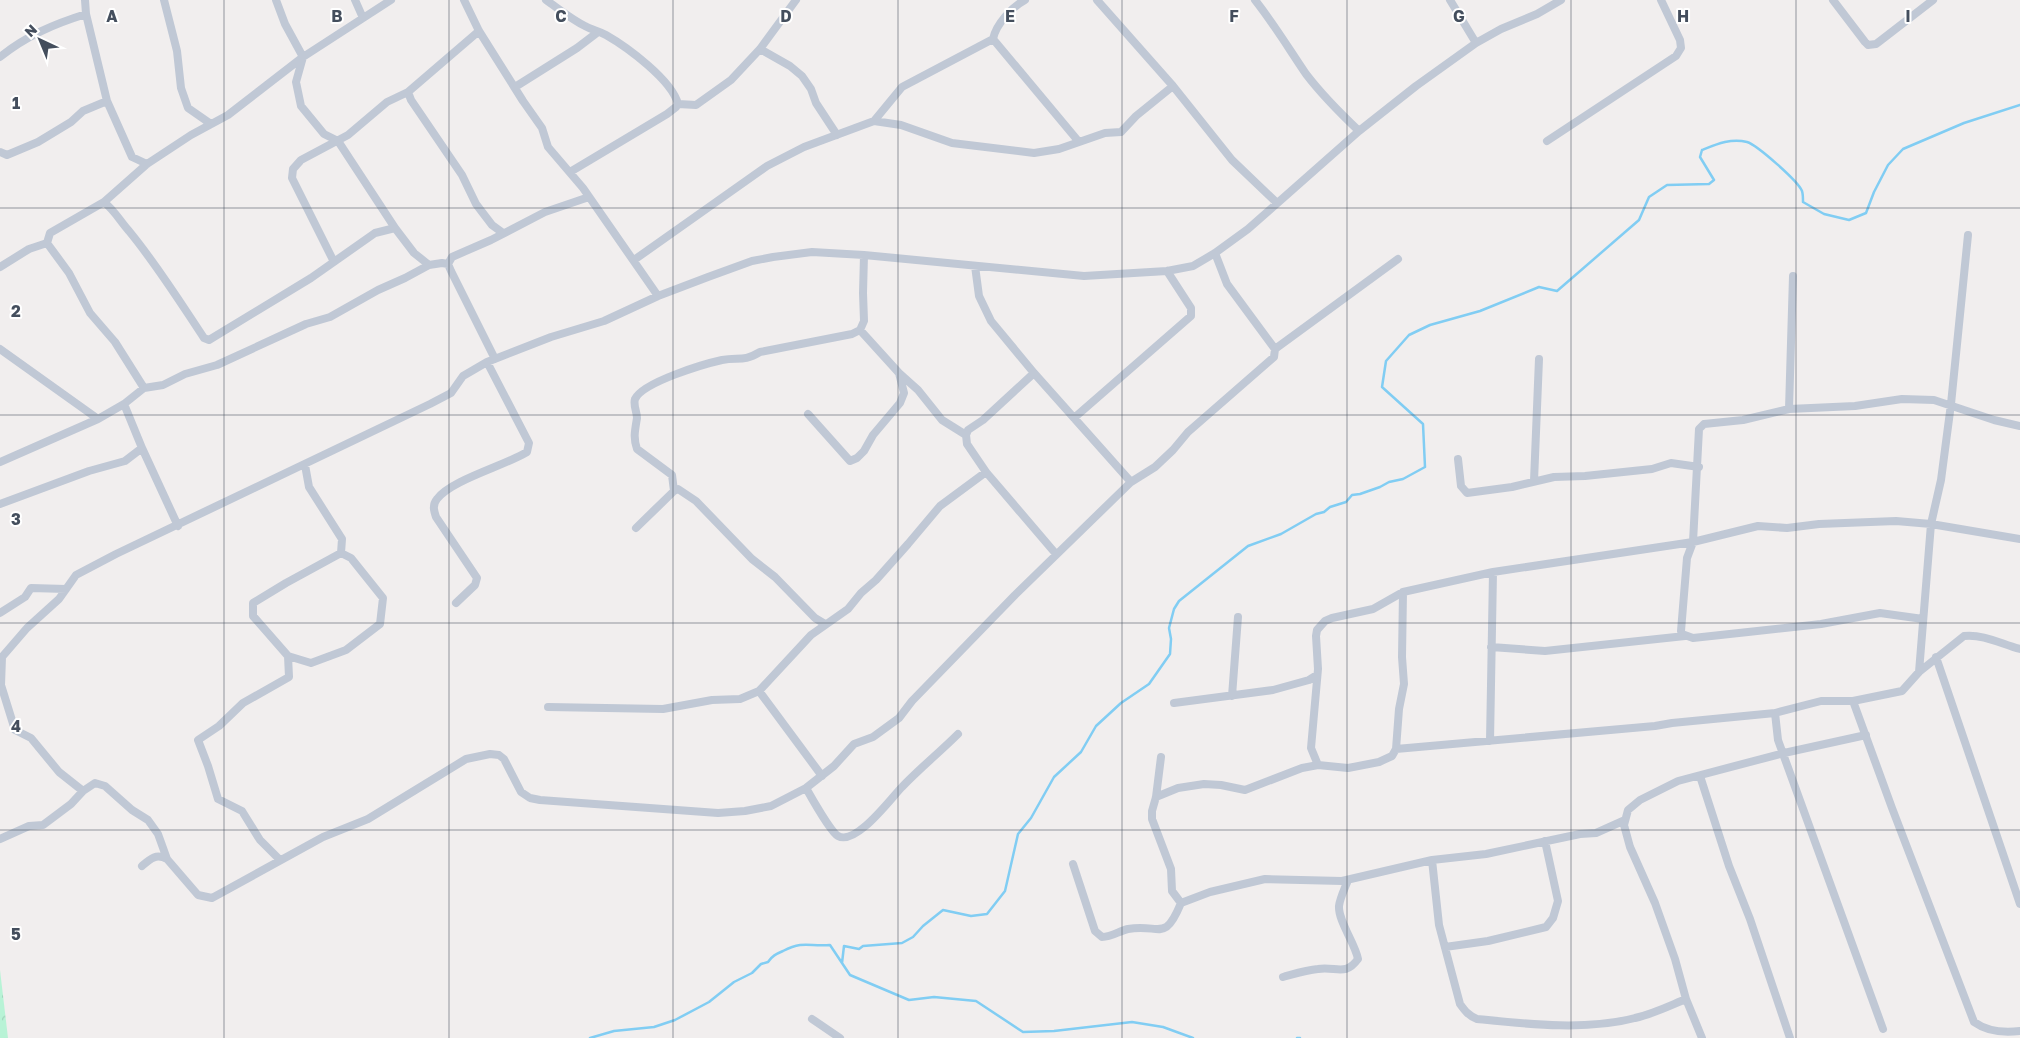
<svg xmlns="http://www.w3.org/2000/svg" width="2020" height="1038" font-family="'Golos Text',sans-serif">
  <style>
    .park { fill: url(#park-crowns) }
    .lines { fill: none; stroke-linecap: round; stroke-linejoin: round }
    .stream { stroke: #81cdf3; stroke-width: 2.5 }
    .minor { stroke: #c0c8d5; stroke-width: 8 }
    .grid { fill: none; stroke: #444e5d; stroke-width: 1; stroke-opacity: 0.55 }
    .grid-label { font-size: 16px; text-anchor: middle; font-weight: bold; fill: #444e5d; stroke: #fff; stroke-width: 4; stroke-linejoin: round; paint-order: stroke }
  </style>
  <defs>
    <pattern id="park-crowns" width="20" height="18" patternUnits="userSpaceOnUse" patternTransform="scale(1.25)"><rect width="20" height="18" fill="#b8f3d6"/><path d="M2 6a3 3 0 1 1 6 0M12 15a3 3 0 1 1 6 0" fill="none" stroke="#9fd2ba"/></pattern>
  </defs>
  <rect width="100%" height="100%" fill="#f1eeee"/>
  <!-- park -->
  <path class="park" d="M0 970 8 1038H0Z"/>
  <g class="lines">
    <!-- stream -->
    <path class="stream" d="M850 975 909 1000 934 997 976 1001 1023 1032 1054 1031 1132 1022 1163 1027 1193 1038
      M590 1038 614 1031 654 1027 675 1020 709 1002 734 982 752 973 761 964 768 962C772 956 776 954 783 951 805 940 809 947 830 945L850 975 842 963 844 946 859 949 863 946 902 943 913 937 923 926 943 910 971 916 987 914 1005 891 1018 834 1031 818 1054 777 1081 752 1096 726 1121 703 1149 684 1170 654 1171 639 1169 628 1174 609 1179 601 1248 546 1281 534 1316 514 1324 512 1330 507 1346 502 1352 495 1360 494 1380 487 1389 482 1403 479 1425 467 1423 424 1382 387 1386 361 1409 335 1430 325 1480 311 1539 287 1557 291 1639 220 1649 197 1667 185 1709 184 1714 180 1700 157 1702 150C1717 144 1731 138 1747 142 1757 145 1798 181 1802 191 1803 194 1803 199 1803 202L1824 214 1849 220 1866 213 1874 192 1888 165 1903 149 1964 123 2020 105
      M1297 1038H1300"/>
    <!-- minor -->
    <path class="minor" d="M85 0 86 14
      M164 0 177 51 181 88 188 108 211 124
      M276 0 285 24 303 57 296 82 301 106 324 134 338 141 395 228
      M355 0 363 18
      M391 0 303 57 228 115 191 135 147 164 104 202 50 233 47 243 69 273 90 313 115 342 144 388 163 385 185 374 217 365 306 324 330 317 378 290 405 278 429 265 442 263 448 264
      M464 0 479 31 523 101 542 128 548 147 583 188 658 296
      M546 0C559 9 571 19 585 26 592 30 599 31 606 35 627 47 672 80 678 104L676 107 667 114 570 172
      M1097 0 1173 86 1232 160 1277 203
      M1255 0C1274 24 1289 49 1306 74 1322 95 1340 113 1359 131
      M1450 0 1476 43
      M1833 0 1865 42 1868 45 1876 44 1880 41 1933 0
      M993 39 1079 142
      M760 49 790 66 802 76 811 89 816 103 837 135
      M0 57C26 36 54 24 86 14L107 101
      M515 87 577 48 598 32
      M408 92 411 100 462 175 476 204 492 225 503 233
      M678 104 696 105 731 80 760 49 796 0
      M874 121 902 87 993 39C996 24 1012 7 1025 0
      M1547 141 1676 56 1681 48 1680 40 1661 0
      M0 152 7 155 38 142 71 122 83 111 107 101 132 157 147 164
      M104 202C115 211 120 221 129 231 157 265 180 302 204 338L209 340 311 278 375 233 395 228 414 253 429 265
      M634 260 767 166 804 147 874 121 901 125 952 143 1034 153 1059 149 1105 133 1121 132 1136 116 1173 86
      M334 262 292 178 293 169 301 160 348 135 387 102 408 92 479 31
      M975 266 979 296 991 321 1034 373 1131 482
      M0 267 29 249 47 243
      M0 349 98 419 124 404 144 388
      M1275 349 1398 259
      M495 359 451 271 448 264 452 257 491 240 545 212 589 197
      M899 373 918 390 942 420 966 435
      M1034 373 983 420 968 430 966 435 967 444 986 472 1056 554
      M1789 409 1793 276
      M808 414 850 461 857 458 864 451 873 435 900 403 904 393 899 373 860 330
      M1074 418 1191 316V308L1167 271
      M142 448 178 526
      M1458 459 1461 486 1467 493 1512 487 1554 477 1585 476 1652 469 1671 463 1699 467
      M0 462 98 419
      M1534 481 1539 359
      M674 491 672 475 637 449C633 438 635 430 637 418 637 412 633 405 635 399 643 382 704 364 722 360 739 357 743 362 760 352L852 334 860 330 864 321 863 293 864 255
      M0 504 89 471 125 461 142 448 124 404
      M636 528 674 491 678 489 696 501 752 559 775 577 815 618 825 624
      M456 603 475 585 477 578 436 517C434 511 432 505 437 499 451 480 504 466 527 452L529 443 487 362
      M0 613 25 597 31 588 66 589
      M1923 619 1880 613 1821 624 1748 632 1693 638 1682 634 1681 631 1687 558 1693 542 1699 429 1704 424 1743 420 1789 409 1855 406 1902 399 1934 400 1994 420 2020 426
      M1491 647 1545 651 1685 636
      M288 656 311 663 346 650 380 624 383 598 351 558 341 553
      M1936 657 2020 904
      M1919 672 1931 524 1941 480 1951 404 1968 235
      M759 691 822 776
      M1232 696 1238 617
      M1853 701 1892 808 1974 1022C1988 1032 2004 1033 2020 1031
      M1174 703 1273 690 1309 680 1317 675
      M548 707 663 709 712 700 740 699 759 691 811 635 848 609 861 593 876 580 908 544 940 506 986 472
      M1775 713 1778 740 1883 1029
      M1490 741 1493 572
      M1396 749 1655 726 1672 723 1775 713 1821 701H1853L1902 691 1919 672 1964 636C1984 634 2001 644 2020 649
      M1161 757 1156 797 1152 811V819L1171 869 1172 891 1181 903 1210 892 1265 879 1342 881 1432 860 1439 925 1460 1004C1465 1011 1469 1016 1477 1019 1526 1024 1587 1031 1635 1018 1653 1014 1669 1006 1686 999L1675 959 1655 903 1630 847 1624 825 1628 810 1640 800 1678 781 1784 753 1866 735
      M1318 765 1311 748 1318 669 1316 636 1317 630 1325 621 1332 618 1373 609 1403 592 1493 572 1693 542 1758 526 1787 528 1819 524 1896 521 1931 524 2020 539
      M1700 776 1729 866 1750 919 1790 1038
      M806 788C811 797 831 832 838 836 856 846 891 798 902 787 920 768 940 752 958 734
      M83 791 59 772 31 738 15 730 1 685 2 657 27 628 59 599 76 575 116 554 430 404 451 393 463 376 487 362 551 337 604 321 658 296 708 277 752 261 773 257 812 252 864 255 1084 276 1167 271 1193 266 1215 253 1248 229 1359 131 1416 86 1476 43 1501 29 1537 14 1561 0
      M1156 797 1178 788 1204 784 1221 785 1245 790 1302 768 1318 765 1348 768 1379 762 1392 756 1396 749 1399 709 1404 684 1402 657 1403 592
      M0 839 29 826 43 825 71 804 83 791 95 783 105 786 132 810 148 820 158 834 167 859
      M280 860 260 840 242 811 218 799 208 766 198 740 219 726 243 703 289 677 288 656 253 616V603L286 583 341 553 342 539 309 487 305 465
      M1432 860 1486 854 1580 834 1596 833 1625 820
      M1073 864 1095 931 1102 937C1112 937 1119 931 1128 929 1160 923 1164 944 1181 903
      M142 866C150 859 156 853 167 859L198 895 212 898 323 837 368 819 466 759 490 754 499 755 504 759 521 792 530 798 540 800 718 813 745 811 771 806 806 788 834 766 854 744 873 737 899 718 912 701 1015 595 1131 482 1155 467 1173 450 1188 432 1274 357 1275 349 1227 284 1215 253
      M1445 947 1488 941 1546 927 1553 918 1558 901 1545 841
      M1283 977C1294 974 1306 970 1318 969 1336 966 1345 977 1358 959 1355 943 1338 921 1339 906 1340 898 1345 888 1348 880
      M1686 999 1702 1038
      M812 1019 840 1038"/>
  </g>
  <!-- grid -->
  <path class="grid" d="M224 0V1038M449 0V1038M673 0V1038M898 0V1038M1122 0V1038M1347 0V1038M1571 0V1038M1796 0V1038M0 208H2020M0 415H2020M0 623H2020M0 830H2020"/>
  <g class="grid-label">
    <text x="112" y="22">A</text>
    <text x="337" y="22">B</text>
    <text x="561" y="22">C</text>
    <text x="786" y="22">D</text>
    <text x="1010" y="22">E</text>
    <text x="1234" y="22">F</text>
    <text x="1459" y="22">G</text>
    <text x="1683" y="22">H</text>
    <text x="1908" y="22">I</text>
    <text x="16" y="109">1</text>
    <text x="16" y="317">2</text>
    <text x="16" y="525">3</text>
    <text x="16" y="732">4</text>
    <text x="16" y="940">5</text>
  </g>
  <!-- north arrow -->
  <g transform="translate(40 40) rotate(316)" stroke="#ffffff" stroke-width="4" paint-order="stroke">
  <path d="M0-4L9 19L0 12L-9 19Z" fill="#444e5d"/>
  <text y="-8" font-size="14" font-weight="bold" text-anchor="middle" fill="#444e5d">N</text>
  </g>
</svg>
